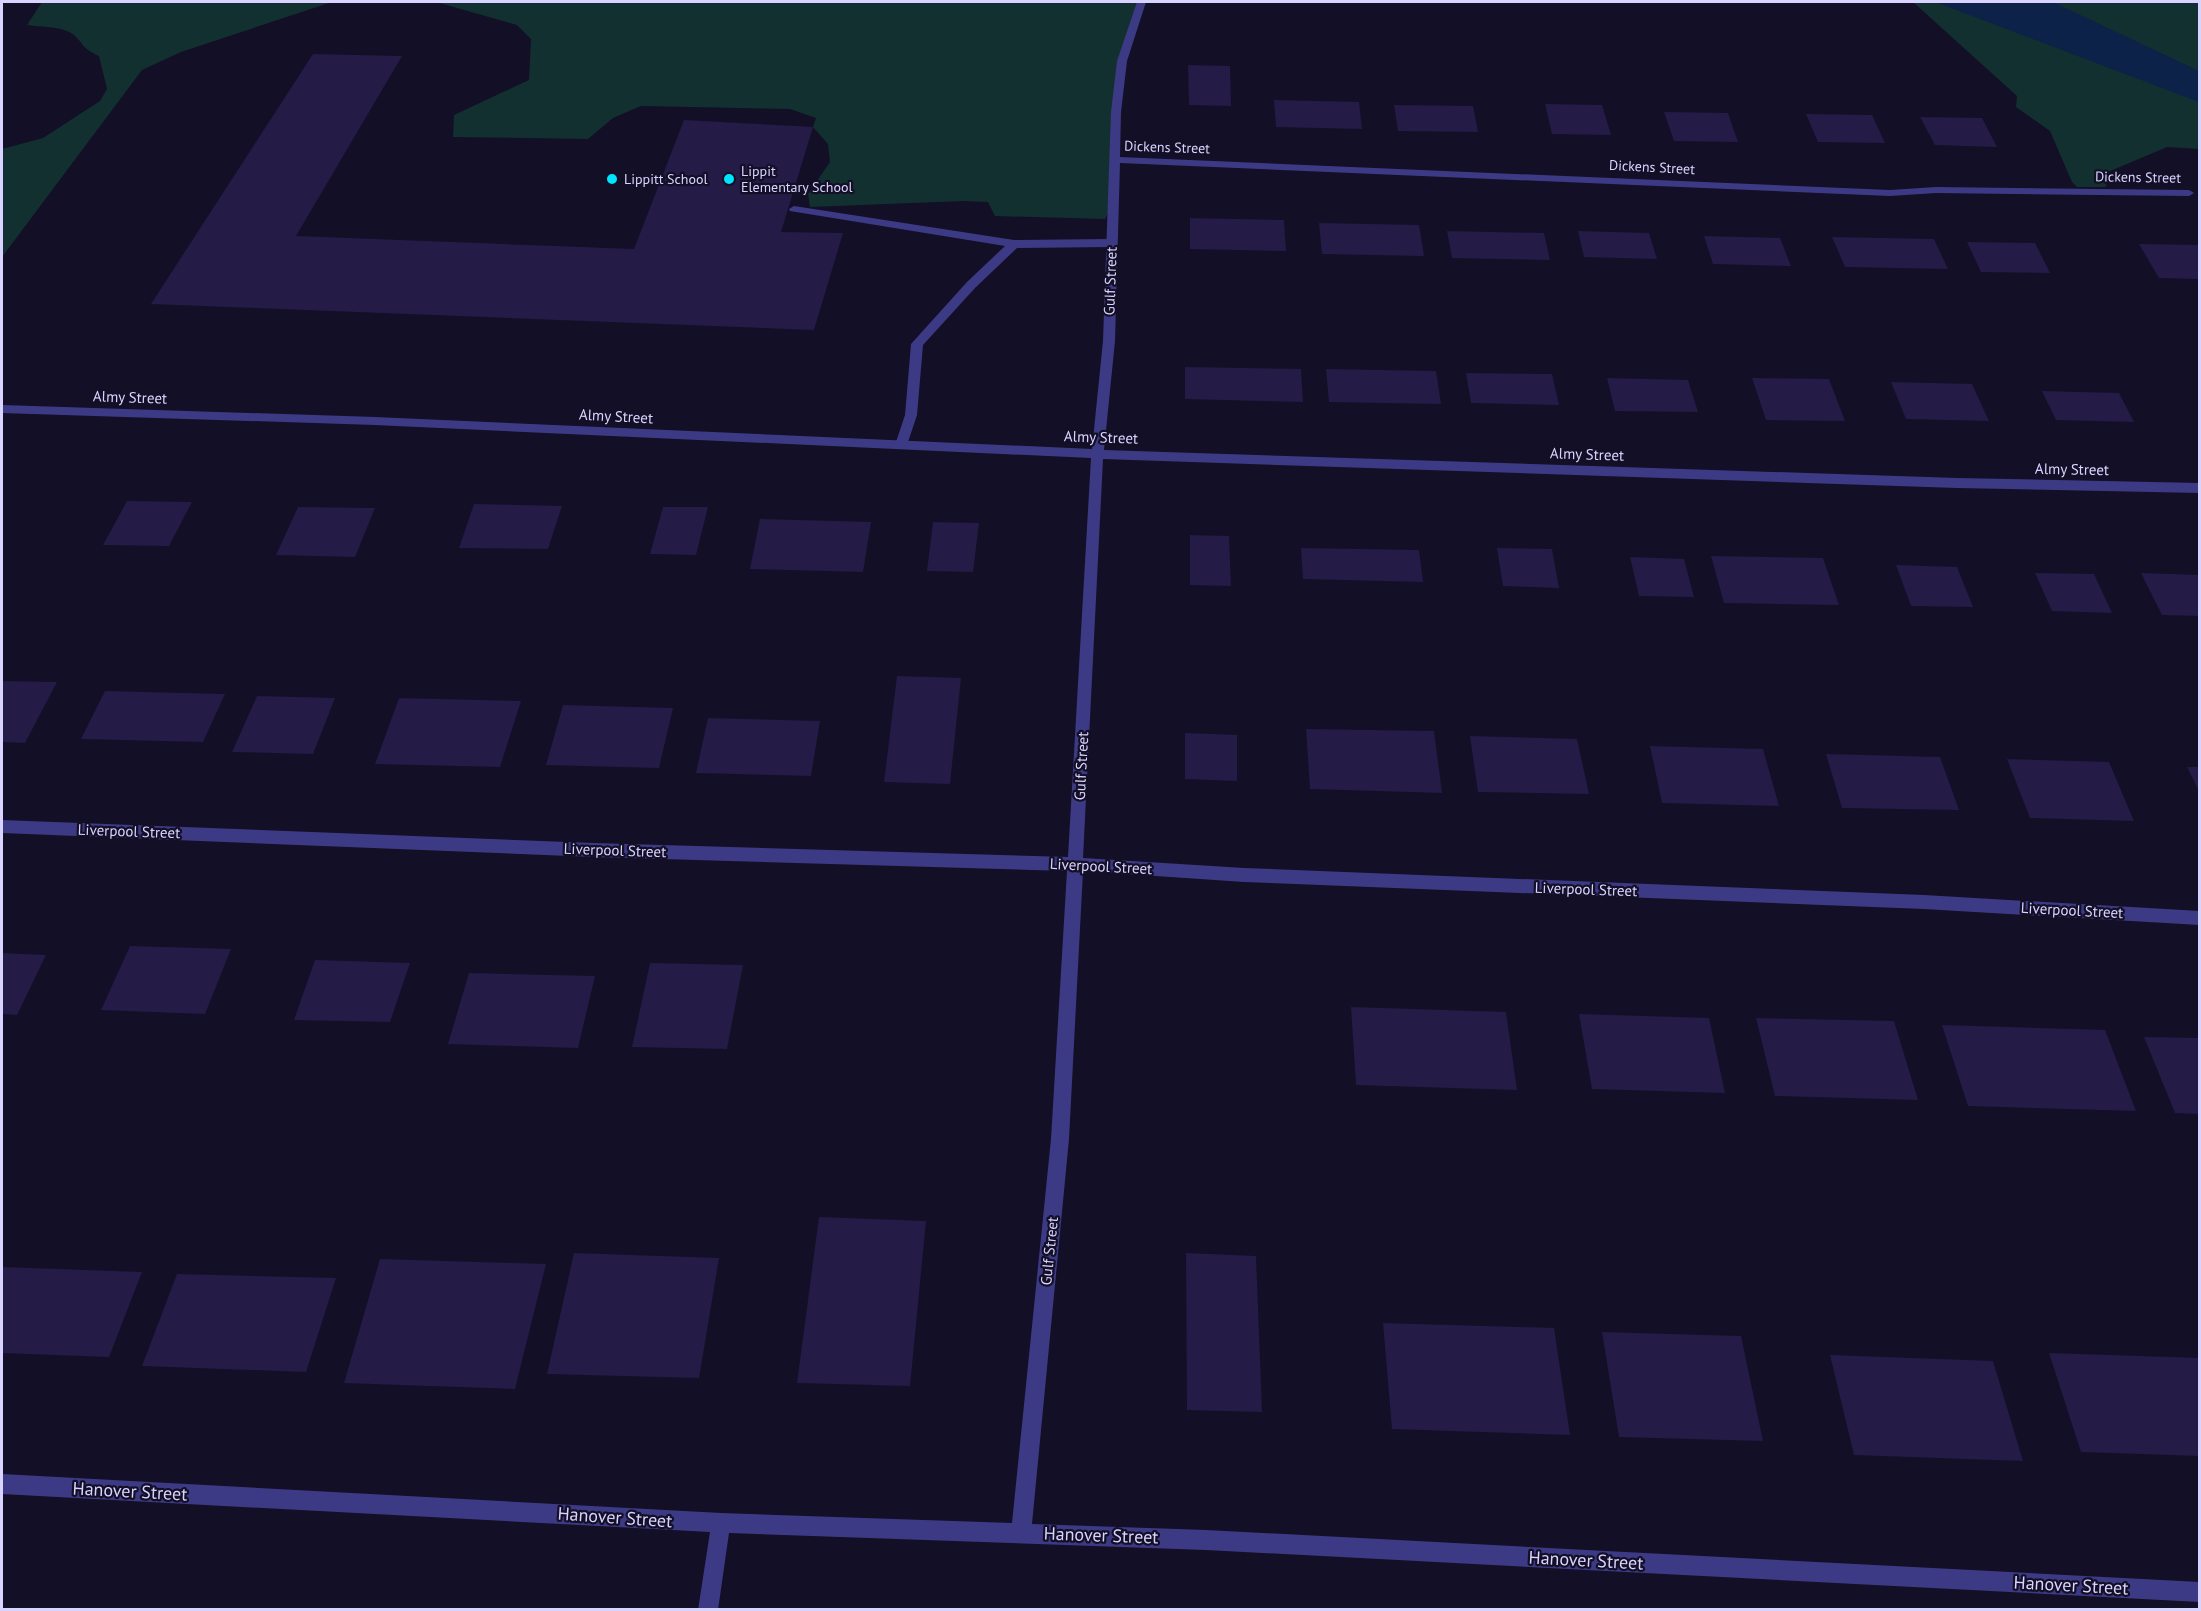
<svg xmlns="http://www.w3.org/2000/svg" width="2201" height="1611" font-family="'PT Sans',sans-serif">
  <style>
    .green { fill: #12302f }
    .water { fill: #0c2248 }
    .building { fill: #241b47 }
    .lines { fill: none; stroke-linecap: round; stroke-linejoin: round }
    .service { fill: #3d3a85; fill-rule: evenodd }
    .minor { fill: #3d3a85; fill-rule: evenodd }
    .poi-dot { fill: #00e5ff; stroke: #130f26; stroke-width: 2 }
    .labels { text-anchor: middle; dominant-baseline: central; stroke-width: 4.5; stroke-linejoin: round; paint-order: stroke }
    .far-street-label { font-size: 14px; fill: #d9d4ff; stroke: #130f26 }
    .far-poi-label { font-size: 14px; fill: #d9d4ff; stroke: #130f26; text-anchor: start }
    .street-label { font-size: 15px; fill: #d9d4ff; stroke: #130f26 }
    .near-street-label { font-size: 18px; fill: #d9d4ff; stroke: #130f26 }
  </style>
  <rect width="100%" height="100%" fill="#130f26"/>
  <!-- green -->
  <path class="green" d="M42 2H332L181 52 142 70 2 257V149L43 138 100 101 107 89 99 56C80 47 86 46 74 35 63 26 40 27 27 25Z
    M436 2H1140L1120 58 1108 213 1105 219 995 216 988 202 964 201 810 207 808 194 830 162 828 144 813 127 816 118 790 109 641 106 613 118 588 139 453 137 454 115 529 80 531 39 517 25Z
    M1913 2H2199V149L2167 147 2108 172 2106 187H2077L2072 182 2050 131 2016 107 2017 96Z"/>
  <!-- water -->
  <path class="water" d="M1935 2H2053L2199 71V102Z"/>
  <!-- building -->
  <path class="building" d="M313 54 402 56 296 236 634 249 684 120 813 127 781 232 843 233 814 330 151 304Z
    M1188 65 1230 66 1231 106 1189 105Z
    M1274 100 1359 102 1362 129 1276 127Z
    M1545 104 1602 105 1611 135 1552 134Z
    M1394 105 1473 106 1478 132 1398 131Z
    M1664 112 1728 113 1738 142 1674 141Z
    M1806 114 1872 115 1885 143 1818 142Z
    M1920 117 1982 118 1997 147 1935 145Z
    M1190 218 1284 220 1286 251 1190 249Z
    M1319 223 1419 225 1424 256 1322 254Z
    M1447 231 1544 233 1550 260 1452 258Z
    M1578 231 1649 233 1657 259 1584 257Z
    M1704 236 1780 238 1791 266 1713 264Z
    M1832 237 1934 239 1948 269 1845 267Z
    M1967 242 2035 243 2050 273 1981 272Z
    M2139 244 2200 245V279L2159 278Z
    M1185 367 1301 369 1303 402 1185 399Z
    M1326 369 1436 371 1441 404 1329 402Z
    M1466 373 1552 374 1559 405 1471 403Z
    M1607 378 1688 380 1698 412 1615 411Z
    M1752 378 1829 379 1845 421 1766 420Z
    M1891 382 1972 384 1989 421 1906 419Z
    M2042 391 2119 393 2134 422 2056 420Z
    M127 501 192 502 169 546 103 545Z
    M474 504 562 506 548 549 459 548Z
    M298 507 375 508 355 557 276 555Z
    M663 507H708L696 555 650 554Z
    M760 519 871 522 863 572 750 569Z
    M933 522 979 523 973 572 927 571Z
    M1190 535 1229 536 1231 586 1190 585Z
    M1301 548 1419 550 1423 582 1303 579Z
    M1497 548 1552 549 1559 588 1503 586Z
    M1711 556 1823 558 1839 605 1724 603Z
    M1630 557 1684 559 1694 597 1639 596Z
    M1896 565 1957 567 1973 607 1911 606Z
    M2035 573 2094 574 2112 613 2052 611Z
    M2141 573 2200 575V616L2162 615Z
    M897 676 961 678 950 784 884 782Z
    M2 681 57 682 25 743 2 742Z
    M105 691 225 694 203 742 81 739Z
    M257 696 335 698 313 754 232 752Z
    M399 698 521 701 500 767 375 764Z
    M563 705 673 708 659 768 546 765Z
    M708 718 820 721 811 776 696 773Z
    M1306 729 1434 731 1442 793 1310 789Z
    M1185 733 1237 735V781L1185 779Z
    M1470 736 1577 739 1589 794 1478 792Z
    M1650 746 1763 749 1779 806 1662 803Z
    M1826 754 1940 757 1959 810 1842 808Z
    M2007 759 2109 762 2134 821 2030 818Z
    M2187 767H2200V793Z
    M130 946 231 949 205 1014 101 1010Z
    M2 953 46 955 17 1015 2 1014Z
    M315 960 410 963 390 1022 294 1020Z
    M650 963 743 965 727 1049 632 1047Z
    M469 973 595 976 578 1048 448 1044Z
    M1351 1007 1506 1012 1517 1090 1356 1085Z
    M1579 1014 1709 1018 1725 1093 1592 1089Z
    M1756 1018 1894 1021 1918 1100 1775 1096Z
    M1942 1025 2105 1030 2136 1111 1968 1106Z
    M2144 1037 2200 1038V1114L2175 1113Z
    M819 1217 926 1221 910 1386 797 1383Z
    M574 1253 719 1258 699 1378 547 1374Z
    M1186 1253 1256 1256 1262 1412 1187 1410Z
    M380 1259 546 1264 515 1389 344 1383Z
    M2 1267 142 1272 109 1357 2 1353Z
    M177 1274 336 1278 306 1372 142 1366Z
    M1383 1323 1554 1328 1570 1435 1392 1429Z
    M1602 1332 1741 1336 1763 1441 1619 1437Z
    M2049 1353 2200 1358V1456L2081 1452Z
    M1830 1355 1993 1361 2023 1461 1854 1455Z"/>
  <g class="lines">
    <!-- service -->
    <path class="service" d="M794 206 1014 240 1111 239 1117 243 1111 247 1017 248 975 288 923 345 917 415 907 445 901 449 895 445 905 415 911 344 967 282 1005 246 790 211 789 209Z"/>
    <!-- minor -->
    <path class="minor" d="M1137 2H1146L1127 61 1121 112 1120 157 1890 190 1936 187 2189 190 2194 193 2189 196 1936 193 1890 196 1120 163 1115 341 1104 450 1957 478 2200 483V493L1957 488 1103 459 1083 858 1244 868 1924 895 2200 911V925L1924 909 1244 882 1083 871 1069 1139 1032 1524 1206 1530 2200 1582V1602L1206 1550 729 1533 718 1610H698L710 1532 2 1494V1474L721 1513 1012 1523 1051 1139 1067 871 594 857 2 833V820L594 843 1068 857 1091 458 375 425 2 413V405L375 417 1092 449 1103 341 1111 112 1117 61Z"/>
  </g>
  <!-- markers -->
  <g class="poi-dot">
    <circle cx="612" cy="179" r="6"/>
    <circle cx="729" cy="179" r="6"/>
  </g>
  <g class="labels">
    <!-- far-street labels -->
    <g class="far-street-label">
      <text transform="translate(1167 147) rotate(2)">Dickens Street</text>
      <text transform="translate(1652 167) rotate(3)">Dickens Street</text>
      <text transform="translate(2138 177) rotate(1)">Dickens Street</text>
    </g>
    <!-- far-poi labels -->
    <g class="far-poi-label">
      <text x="741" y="171">Lippit<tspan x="741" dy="16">Elementary School</tspan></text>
      <text x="624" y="179">Lippitt School</text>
    </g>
    <!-- street labels -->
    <g class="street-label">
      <text transform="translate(1110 281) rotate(-88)">Gulf Street</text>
      <text transform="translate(130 397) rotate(2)">Almy Street</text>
      <text transform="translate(616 416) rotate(3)">Almy Street</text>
      <text transform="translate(1101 437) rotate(2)">Almy Street</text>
      <text transform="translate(1587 454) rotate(2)">Almy Street</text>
      <text transform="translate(2072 469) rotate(1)">Almy Street</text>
      <text transform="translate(1081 766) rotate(-87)">Gulf Street</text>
      <text transform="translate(129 831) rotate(2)">Liverpool Street</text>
      <text transform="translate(615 850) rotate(2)">Liverpool Street</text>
      <text transform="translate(1101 866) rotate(3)">Liverpool Street</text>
      <text transform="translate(1586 889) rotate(2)">Liverpool Street</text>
      <text transform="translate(2072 910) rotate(3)">Liverpool Street</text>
      <text transform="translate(1049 1251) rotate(-84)">Gulf Street</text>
    </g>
    <!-- near-street labels -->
    <g class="near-street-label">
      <text transform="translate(130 1491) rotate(3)">Hanover Street</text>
      <text transform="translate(615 1517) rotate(4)">Hanover Street</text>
      <text transform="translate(1101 1535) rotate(2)">Hanover Street</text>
      <text transform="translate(1586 1560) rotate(3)">Hanover Street</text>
      <text transform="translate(2071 1585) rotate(3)">Hanover Street</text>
    </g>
  </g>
  <!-- border -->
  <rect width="2201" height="1611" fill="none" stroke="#d9d4ff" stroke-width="6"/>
</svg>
